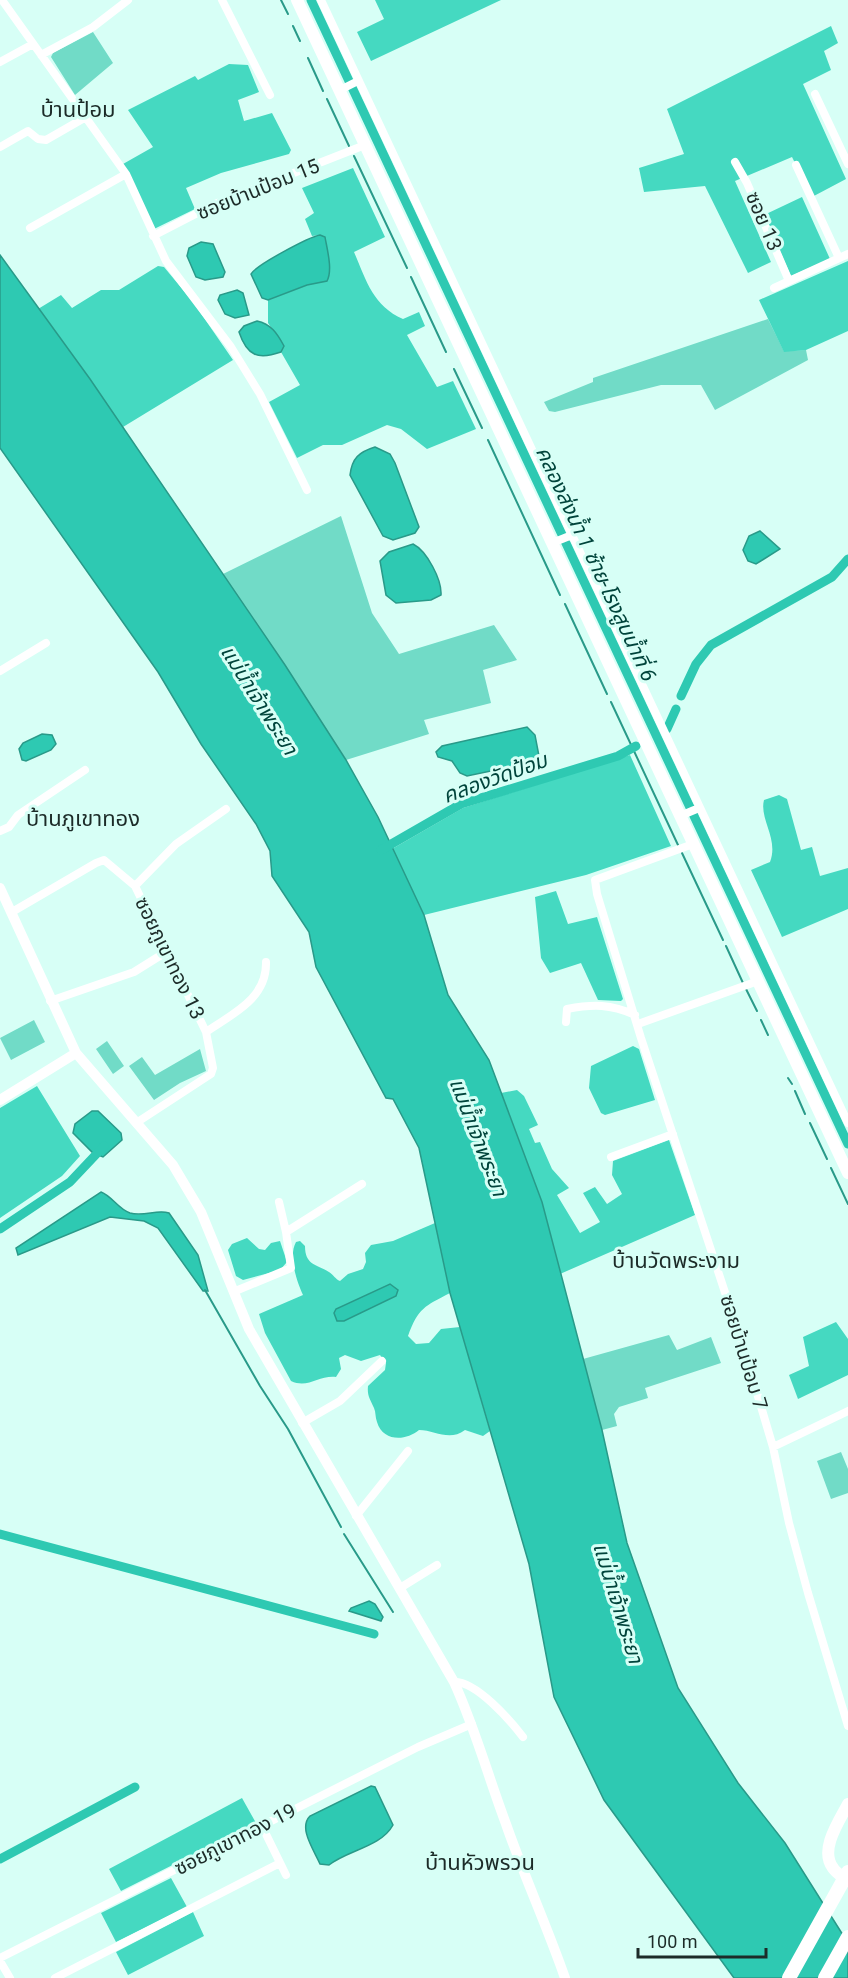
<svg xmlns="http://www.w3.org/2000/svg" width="848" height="1978" font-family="Roboto,'Noto Sans Thai',sans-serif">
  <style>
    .green { fill: #71dbc7 }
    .forest { fill: #45d9c1 }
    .water { fill: #2ec9b2; stroke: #299a89; stroke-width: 1.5 }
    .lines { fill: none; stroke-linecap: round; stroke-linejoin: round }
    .stream { stroke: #299a89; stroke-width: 2 }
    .canal { stroke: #2ec9b2; stroke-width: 9 }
    .minor { stroke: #fff; stroke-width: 8 }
    .tertiary { stroke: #fff; stroke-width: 10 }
    .secondary { stroke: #fff; stroke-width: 12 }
    .primary { stroke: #fff; stroke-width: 14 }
    .labels { text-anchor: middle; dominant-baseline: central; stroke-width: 6; stroke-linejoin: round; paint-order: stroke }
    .street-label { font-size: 20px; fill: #1c2b28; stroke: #d7fff6 }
    .water-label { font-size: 21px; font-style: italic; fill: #00443b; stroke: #d7fff6 }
    .quarter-label { font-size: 22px; fill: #1c2b28; stroke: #d7fff6 }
  </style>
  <rect width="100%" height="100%" fill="#d7fff6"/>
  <!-- green -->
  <path class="green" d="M93 32 113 63 75 95 51 57 53 53Z
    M768 319 784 351 806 350 808 360 715 410 701 385H661L555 412 549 411 544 402 593 382V378Z
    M341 516 372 613 399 654 494 625 517 660 483 670 491 703 424 720 429 734 346 760 223 574Z
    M34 1020 45 1042 11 1060 0 1038Z
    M107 1041 124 1066 113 1074 96 1049Z
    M200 1049 206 1071 180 1083 154 1100 129 1066 142 1057 155 1075Z
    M669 1335 677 1350 711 1337 721 1363 645 1388 648 1398 619 1407 614 1414 617 1426 602 1430 583 1359Z
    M841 1452 848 1469V1493L831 1499 817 1461Z"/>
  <!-- forest -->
  <path class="forest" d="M375 0H501L371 61 357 32 384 19Z
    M831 26 838 43 824 51 831 70 803 84 846 179 812 197 792 157 735 181 771 262 748 273 705 186 644 192 639 168 684 154 667 109Z
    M229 64 248 65 259 92 238 100 244 121 272 113 291 150 289 154 221 173 186 188 195 209 154 229 123 164 153 147 128 110 195 76 198 80Z
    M353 168 385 237 354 252C366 280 373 306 403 319L419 312 425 326 407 335 437 387 453 381 476 429 427 449 401 429 387 425 342 445H323L297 458 269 402 300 385 281 352 284 346 268 323V300L307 285 328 271V257L320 235 312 236 305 219 314 213 302 188Z
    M802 197 830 259 791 276 764 215Z
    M848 261V331L806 350 784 352 759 300Z
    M158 266 164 267 193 302 233 360 123 427 38 309 61 295 72 308 101 290H119Z
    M630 755 671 846 586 875 424 915 392 849 463 808Z
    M779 795 787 799 801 850 812 847 820 876 848 868V909L782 937 751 870 770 862C779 839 759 819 764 800Z
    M556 891 568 924 597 917 623 999 621 1001 598 1000 581 963 550 973 541 958 535 897Z
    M633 1046 639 1049 655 1100 605 1115 601 1113 589 1088 591 1066Z
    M37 1086 80 1156 62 1176 0 1218V1108Z
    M517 1090 524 1096 538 1125 529 1129 535 1143 540 1142 552 1169 569 1188 557 1195 580 1233 600 1222 583 1193 595 1187 607 1204 622 1194 612 1175 613 1161 669 1140 695 1215 560 1274 542 1202 501 1093Z
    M435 1223 450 1293C425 1306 418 1308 408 1336L416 1344 429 1343 441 1329 460 1327 490 1431 483 1436 465 1430C449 1442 435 1430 419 1430 406 1441 383 1442 377 1422 375 1417 376 1412 374 1408 370 1399 367 1396 368 1386L385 1370 386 1363 380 1355 361 1361 345 1355 339 1358 341 1369 336 1377C319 1375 308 1389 291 1381L265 1333 259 1314 303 1295C297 1282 288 1256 296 1242L300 1241 305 1246C305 1265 316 1264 329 1272 334 1275 335 1279 340 1281L348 1274 363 1269 366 1262 365 1253 371 1245 393 1241Z
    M247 1238 259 1249 265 1250 271 1243 280 1241 287 1262 280 1270 243 1280 236 1276 228 1250 232 1244Z
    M836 1322 848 1339V1375L798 1399 789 1375 809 1366 803 1337Z
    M242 1798 256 1823 121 1891 109 1869Z
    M171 1878 187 1907 116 1942 101 1913Z
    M193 1912 204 1936 128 1975 116 1952Z"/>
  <!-- water -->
  <path class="water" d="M320 235 325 237C327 249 333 270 327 281L307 285 268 300 262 298 251 274C256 265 309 237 320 235Z
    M201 242 213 244 225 272 223 277 205 280 196 277 187 256 189 248Z
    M0 255 90 379 285 665 346 760 378 817 424 915 448 995 489 1060 542 1202 602 1430 627 1543 678 1688 738 1783 785 1843 848 1943V1978H734L604 1800 554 1697 529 1564 450 1293 419 1148 393 1099 386 1098 316 967 309 932 272 876 270 851 256 824 201 744 158 672 0 448Z
    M237 290 243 293 249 315 235 318 225 314 218 300 220 295Z
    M257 321C271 324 277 333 284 346L281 352C258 360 247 356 239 332L244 326Z
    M375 447 390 454 395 463 419 527 415 533 393 540 383 536 350 475C352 458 359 452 375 447Z
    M760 531 780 549 756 564 748 561 743 550 749 536Z
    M413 544C427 551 442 580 441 595L431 600 396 603 386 595 380 561 389 552Z
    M527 727 535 735 539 756 534 762 467 776 460 773 452 761 438 757 436 752 442 746Z
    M42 734 52 735 56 744 51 750 26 761 22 760 19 749 23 743Z
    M92 1111H98L121 1133 122 1140 103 1157 93 1153 73 1133 75 1124Z
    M101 1192C112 1196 118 1209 130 1213 144 1217 157 1209 169 1213L198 1255 208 1291H203L158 1228 144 1221 110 1217 18 1255 16 1248Z
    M390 1284 398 1290 396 1296 344 1321H337L334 1313 336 1309Z
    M369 1601 375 1604 383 1617 381 1621 349 1611 351 1608Z
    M371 1786 375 1787 393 1825C381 1847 348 1850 329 1865L320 1864C314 1850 298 1828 310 1816Z"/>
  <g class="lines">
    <!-- stream -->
    <path class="stream" d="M281 0 288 14
      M293 26 300 41
      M308 58 323 91
      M327 99 349 146
      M354 156 407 268
      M411 277 446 352
      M454 369 482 428
      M488 440 560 595
      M565 604 607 694
      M611 702 678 845
      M682 853 723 940
      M726 946 743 983
      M746 989 757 1011
      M761 1020 768 1035
      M788 1078 792 1084
      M795 1091 805 1114
      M810 1123 827 1159
      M831 1168 848 1204
      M205 1290 260 1386 288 1429 341 1527
      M344 1534 393 1612"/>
    <!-- canal -->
    <path class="canal" d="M311 0 848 1144
      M681 696 696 664 711 645 832 577 848 559
      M667 729 676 709
      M381 850 461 804 618 756 636 746
      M0 1229 70 1182 104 1146
      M0 1534 374 1634
      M0 1859 135 1787"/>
    <!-- minor -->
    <path class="minor" d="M2 0 126 174 166 261 231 347 260 394 307 490
      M222 0 270 95
      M321 0 848 1123
      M41 55 93 27 128 0
      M0 62 33 44
      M340 90 358 81
      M815 94 848 164
      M0 147 28 131 38 139 46 140 86 117
      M735 162 747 183 789 281
      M796 165 839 258
      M30 228 126 174
      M153 236 215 204 365 145
      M774 288 848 254
      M552 543 572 535
      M0 671 46 643
      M680 816 699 808
      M0 831 9 827 18 815 85 770
      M693 844 595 880 597 894 641 1038 746 1356 773 1447 789 1523 808 1593 848 1726
      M135 886 176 844 226 809
      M12 912 96 863 104 860 135 886 206 1032
      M50 1001 134 972 166 952
      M566 1022 567 1009C593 1004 611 1004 635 1015
      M638 1024 758 981
      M136 1123 211 1074 213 1068 206 1032C232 1014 267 999 266 962
      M611 1157 673 1134
      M279 1202 286 1232
      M233 1292 291 1268 286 1232 362 1184
      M302 1423 340 1401 382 1361
      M773 1447 848 1411
      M356 1516 408 1451
      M400 1588 437 1565
      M454 1682C476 1681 510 1720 523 1737
      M262 1826 286 1875
      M0 1958 418 1747 472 1724
      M0 1961 10 1978
      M55 1978 280 1863"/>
    <!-- tertiary -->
    <path class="tertiary" d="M0 888 76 1053 173 1165 201 1212 249 1329 454 1682C475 1728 488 1776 506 1824 524 1876 547 1926 565 1978
      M0 1100 76 1053"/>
    <!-- secondary -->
    <path class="secondary" d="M297 0 848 1173
      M848 1804C839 1821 819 1850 833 1868 836 1873 843 1877 848 1881"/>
    <!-- primary -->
    <path class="primary" d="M789 1978 848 1872
      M825 1978 848 1937"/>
  </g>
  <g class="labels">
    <!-- street labels -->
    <g class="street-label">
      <text transform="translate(258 189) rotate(-22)">ซอยบ้านป้อม 15</text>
      <text transform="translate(764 221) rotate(67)">ซอย 13</text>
      <text transform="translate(170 958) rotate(64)">ซอยภูเขาทอง 13</text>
      <text transform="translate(744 1352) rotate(73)">ซอยบ้านป้อม 7</text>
      <text transform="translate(235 1839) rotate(-27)">ซอยภูเขาทอง 19</text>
    </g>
    <!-- water labels -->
    <g class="water-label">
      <text transform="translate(596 564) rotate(65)">คลองส่งน้ำ 1 ซ้าย-โรงสูบน้ำที่ 6</text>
      <text transform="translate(259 700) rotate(58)">แม่น้ำเจ้าพระยา</text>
      <text transform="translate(495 778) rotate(-20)">คลองวัดป้อม</text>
      <text transform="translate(478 1137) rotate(69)">แม่น้ำเจ้าพระยา</text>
      <text transform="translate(618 1603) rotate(73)">แม่น้ำเจ้าพระยา</text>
    </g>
    <!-- quarter labels -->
    <g class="quarter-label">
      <text x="78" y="109">บ้านป้อม</text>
      <text x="83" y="818">บ้านภูเขาทอง</text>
      <text x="676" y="1260">บ้านวัดพระงาม</text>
      <text x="480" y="1862">บ้านหัวพรวน</text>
    </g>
  </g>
  <!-- scale -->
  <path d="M638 1948v9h128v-9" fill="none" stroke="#1c2b28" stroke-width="3"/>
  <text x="647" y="1948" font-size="18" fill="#1c2b28" stroke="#d7fff6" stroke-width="4.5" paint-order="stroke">100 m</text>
</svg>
